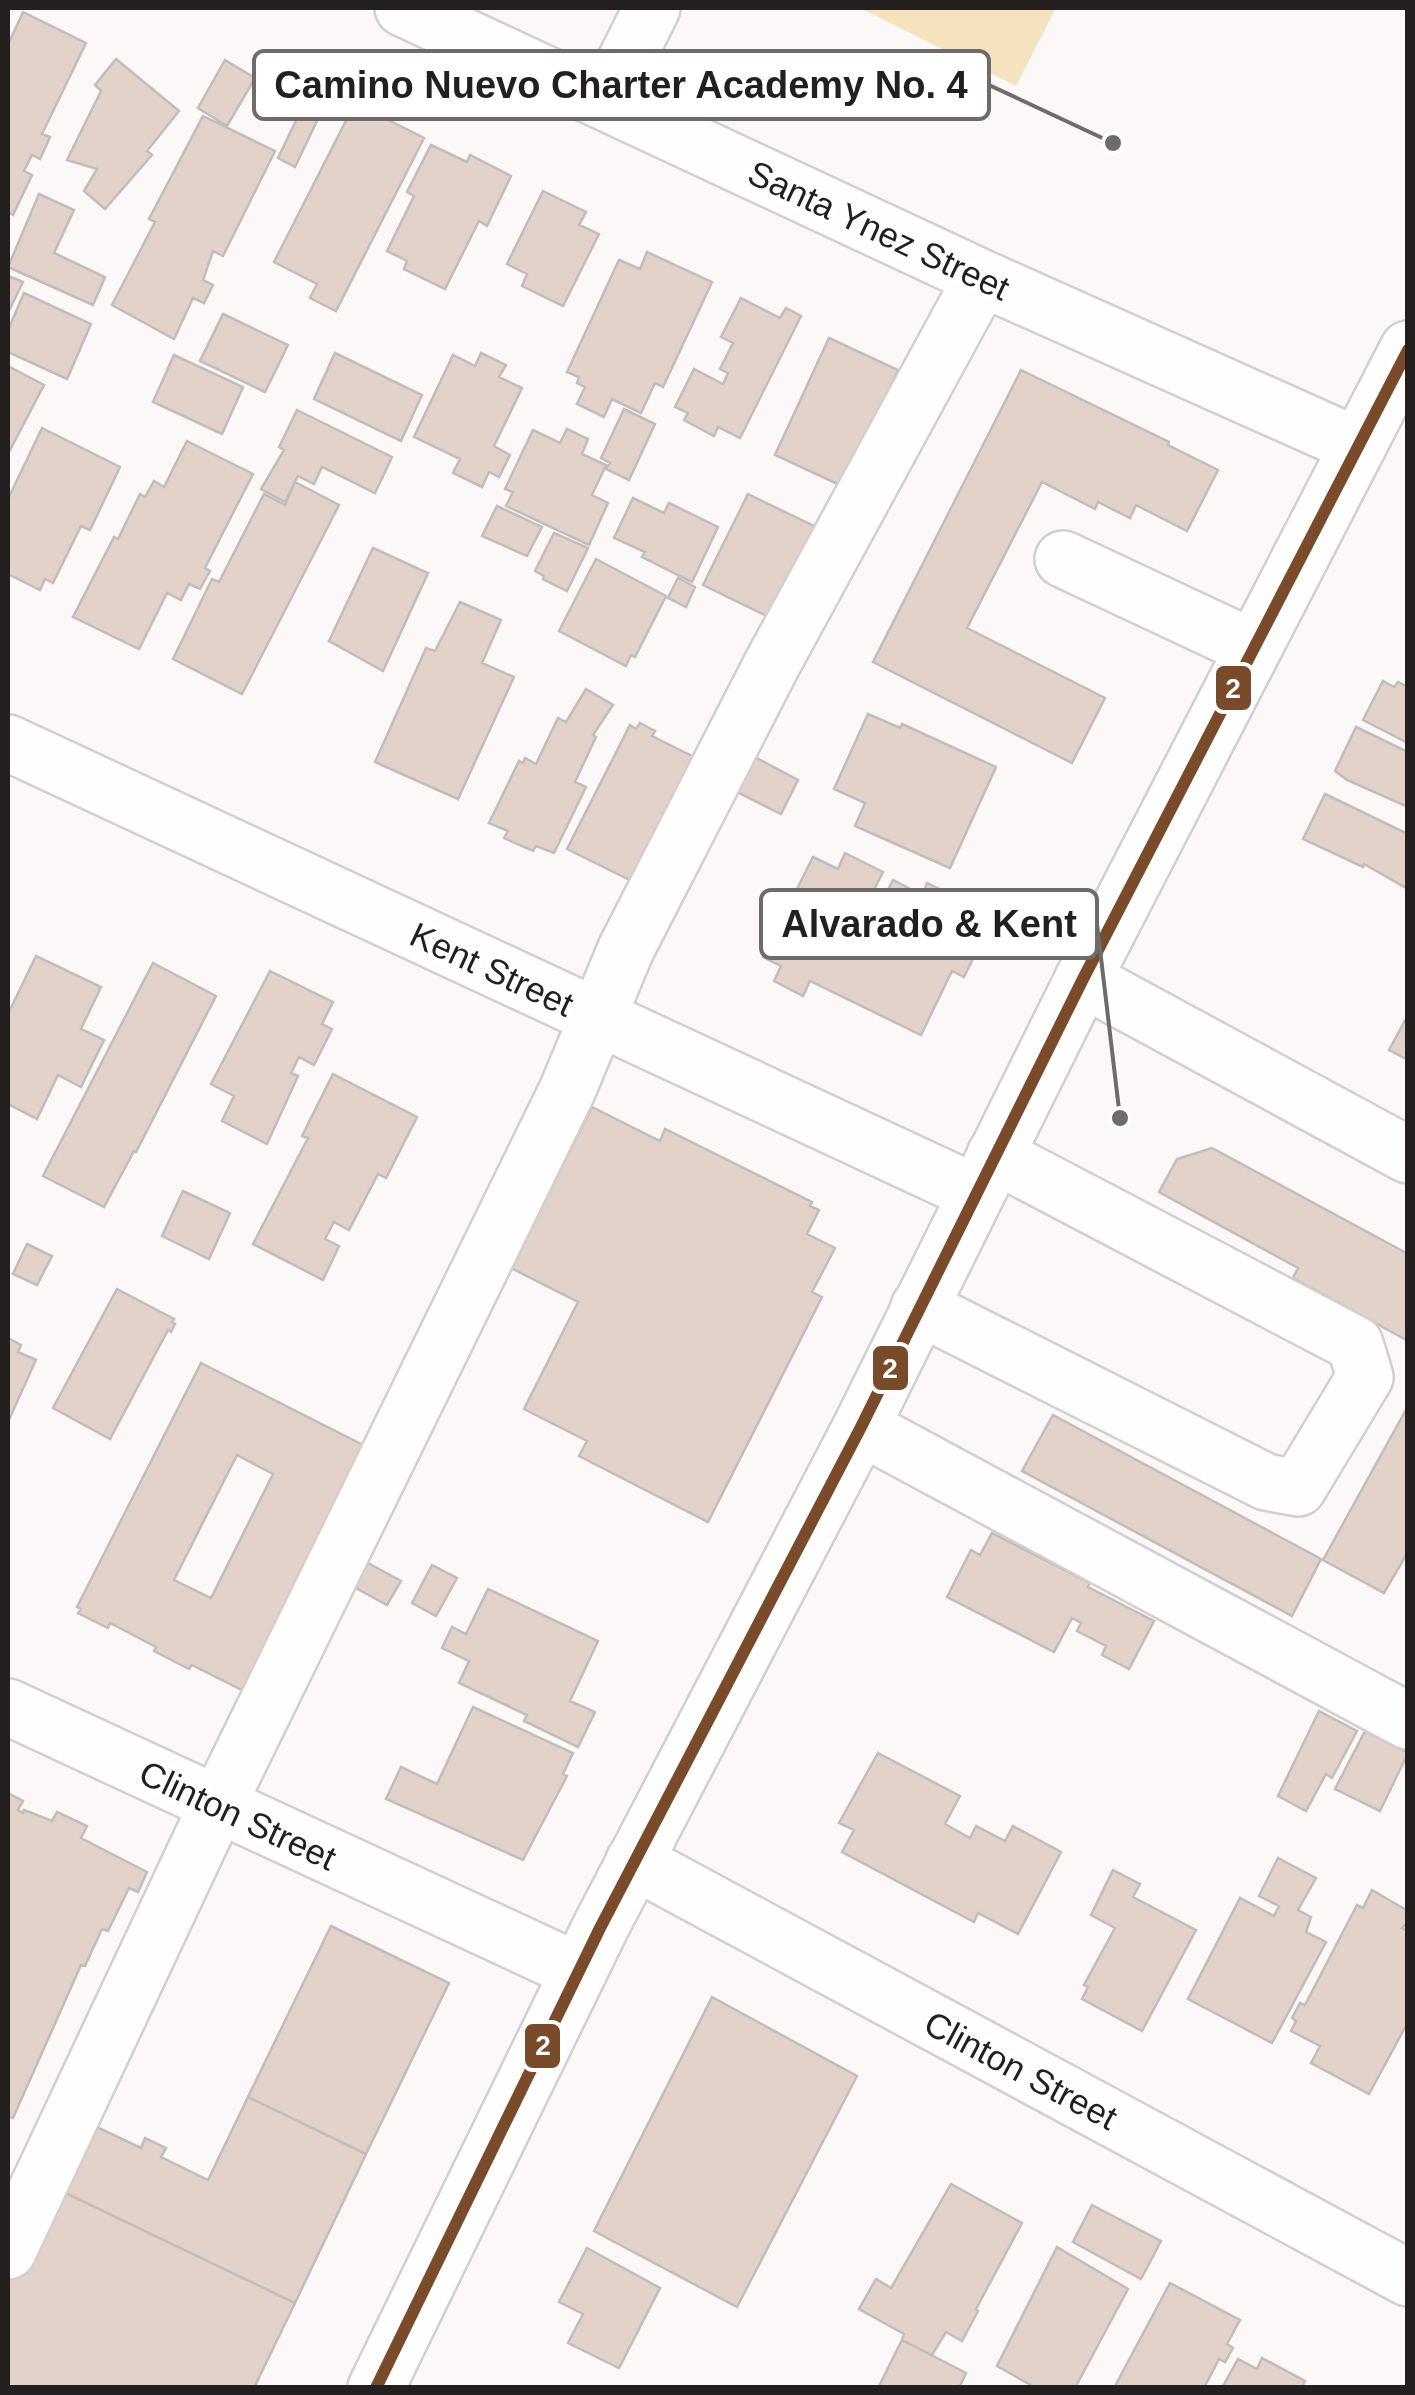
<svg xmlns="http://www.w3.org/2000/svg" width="1415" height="2395" font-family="Arial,sans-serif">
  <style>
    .grass { fill: #f5e2be }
    .building { fill: #e3d2ca; stroke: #c1bdbd; stroke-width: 2.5; fill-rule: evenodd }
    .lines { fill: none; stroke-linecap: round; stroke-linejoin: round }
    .minor-casing { stroke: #d3cfcf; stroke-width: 60 }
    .major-casing { stroke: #d3cfcf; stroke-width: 60 }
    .minor { stroke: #fffefe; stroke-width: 55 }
    .major { stroke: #fffefe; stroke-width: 55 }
    .bus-1-casing { stroke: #fff; stroke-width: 20 }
    .bus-1 { stroke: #7a4b2a; stroke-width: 12 }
    .labels { text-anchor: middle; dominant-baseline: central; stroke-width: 10; stroke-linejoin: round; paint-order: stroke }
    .street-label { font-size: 35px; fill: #231f1f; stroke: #fff }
    .leader { fill: none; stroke: #6f6b6b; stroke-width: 4 }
    .callout-dot { fill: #6f6b6b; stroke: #fff; stroke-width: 4 }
    .callout { fill: #fff; stroke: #6f6b6b; stroke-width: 4 }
    .callout-label { font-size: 38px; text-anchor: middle; font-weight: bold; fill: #231f1f }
    .line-badge { stroke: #fff; stroke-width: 4 }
    .badge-label { font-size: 28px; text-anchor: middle; font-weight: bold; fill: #fff }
  </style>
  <rect width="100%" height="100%" fill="#fdf8f8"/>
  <!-- grass -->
  <path class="grass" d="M860 8H1056L1016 86Z"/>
  <!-- building -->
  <path class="building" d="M23 12 86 43 42 134 50 137 40 159 32 155 24 171 32 175 13 215 8 212V45Z
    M116 59 179 111 147 151 152 155 105 209 84 191 97 169 67 160 101 91 95 85Z
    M225 60 255 78 227 126 198 108Z
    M319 73 336 81 295 167 278 158Z
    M355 103 424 138 336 311 310 298 317 284 274 262Z
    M203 116 275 151 223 256 213 251 203 280 213 285 204 303 193 298 174 339 112 305 155 222 149 219Z
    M431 145 467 162 470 155 511 176 487 226 479 221 445 289 404 269 407 261 387 251 414 196 407 192Z
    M543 191 586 212 579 225 599 234 563 306 522 286 527 274 507 264Z
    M39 194 74 210 54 253 105 277 93 305 8 267Z
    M647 252 712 282 663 387 655 383 641 413 612 399 604 417 577 404 585 387 577 383 579 377 567 372 619 260 640 269Z
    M8 276 23 282 8 313Z
    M24 293 91 324 67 379 8 352V330Z
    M741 298 780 318 786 308 801 316 740 438 718 427 714 436 684 420 688 413 675 407 694 369 723 384 728 373 720 369 733 343 721 337Z
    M223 314 288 345 265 392 200 361Z
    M829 338 898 370 844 487 775 455Z
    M335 353 422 395 401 441 314 399Z
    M481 353 506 365 499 377 522 388 494 446 510 455 499 477 489 472 482 487 453 473 460 459 414 437 453 355 475 366Z
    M174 355 243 387 222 434 153 402Z
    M8 366 44 385 8 454Z
    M1021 370 1169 442 1168 445 1218 470 1187 531 1136 505 1130 518 1098 502 1095 509 1042 482 967 628 1105 698 1072 763 873 662Z
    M624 409 655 424 629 480 606 469 610 463 601 458Z
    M297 410 392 457 375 493 322 467 314 484 298 476 285 502 261 489 284 450 279 447Z
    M42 428 120 467 90 530 81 526 53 583 45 579 40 590 8 574V499Z
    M567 429 588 439 582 454 606 465 592 495 608 503 589 545 506 506 513 492 505 489 533 430 560 443Z
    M187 441 253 474 205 568 210 571 200 589 189 584 181 600 167 593 139 649 73 617 114 537 118 539 140 494 145 497 154 481 164 487Z
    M295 482 339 505 242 694 173 659 212 579 219 582 264 494 285 505Z
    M748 494 818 528 773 619 703 585Z
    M633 498 664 513 669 503 718 527 692 582 642 557 645 552 614 538Z
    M497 506 542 527 527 556 482 536Z
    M554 533 588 548 567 591 543 579 544 576 535 571Z
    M373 548 428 573 383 671 329 641Z
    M596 559 666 596 635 657 631 655 626 666 559 631Z
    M678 578 695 587 686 607 668 598Z
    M460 602 501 620 482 663 514 677 458 799 375 762 426 648 435 651Z
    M1383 681 1394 687 1398 682 1408 687V743L1363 720Z
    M586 689 613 705 593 735 596 737 575 782 586 787 554 853 536 846 533 851 504 838 508 831 489 823 519 761 523 763 525 758 536 764 558 718 566 722Z
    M868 714 900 728 902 724 996 767 950 868 855 826 865 803 834 789Z
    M640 723 655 731 652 736 696 758 634 882 567 849 630 725 636 729Z
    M1356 727 1408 752V807L1347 780 1335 771Z
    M751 755 798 780 781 814 733 790Z
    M1325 794 1408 834V889L1364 864 1363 867 1303 839Z
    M845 853 883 872 859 919 870 925 893 880 922 895 927 883 994 916 964 977 952 971 921 1035 810 981 803 996 774 981 781 966 763 957 813 857 838 869Z
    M36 956 101 987 81 1029 104 1040 81 1087 58 1075 37 1119 8 1104V1014Z
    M153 963 216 996 136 1152 134 1151 104 1207 43 1176Z
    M270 971 333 1002 322 1024 332 1029 314 1065 299 1057 291 1073 298 1076 267 1144 222 1121 234 1096 211 1084Z
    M1408 1015V1060L1389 1050Z
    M333 1074 417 1117 386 1178 378 1174 349 1230 334 1222 325 1239 339 1246 323 1280 253 1244 308 1138 302 1136Z
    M592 1107 660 1141 665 1129 812 1202 810 1206 819 1210 807 1234 835 1248 812 1292 822 1297 708 1522 579 1456 587 1441 524 1409 578 1302 511 1268Z
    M1212 1148 1408 1254V1341L1293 1278 1298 1268 1159 1192 1177 1159Z
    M183 1191 230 1213 209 1259 162 1236Z
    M27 1244 52 1256 37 1285 13 1274Z
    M117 1289 174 1319 172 1322 175 1324 171 1332 168 1330 110 1439 53 1408Z
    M8 1338 21 1345 18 1352 36 1360 8 1422Z
    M201 1363 367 1447 244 1691 192 1665 189 1669 154 1651 156 1647 110 1623 108 1628 78 1613 81 1609 77 1607ZM237 1455 273 1474 211 1598 174 1580Z
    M1408 1406V1552L1384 1593 1323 1560Z
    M1053 1415 1321 1559 1292 1616 1022 1471Z
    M992 1533 1090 1583 1088 1587 1154 1621 1129 1669 1102 1655 1106 1646 1077 1631 1081 1623 1072 1618 1054 1652 947 1597 971 1550 980 1555Z
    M368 1563 401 1581 387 1605 354 1587Z
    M432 1565 457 1578 436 1616 412 1603Z
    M488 1589 598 1641 570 1701 595 1712 578 1747 524 1721 527 1715 459 1683 469 1661 442 1648 452 1627 466 1634Z
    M473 1707 573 1753 563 1774 567 1776 523 1860 386 1799 401 1767 437 1784Z
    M1319 1711 1357 1731 1332 1778 1326 1774 1306 1811 1278 1796Z
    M1365 1731 1408 1753 1380 1811 1335 1789Z
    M878 1753 960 1796 945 1824 970 1838 976 1826 1005 1841 1013 1826 1061 1852 1018 1934 978 1913 974 1922 842 1852 854 1830 839 1823Z
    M8 1793 23 1801 18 1810 23 1813 24 1810 52 1821 57 1812 87 1826 81 1838 147 1872 138 1892 129 1888 108 1931 102 1929 85 1966 81 1965 13 2118 8 2116Z
    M1278 1858 1316 1878 1298 1910 1311 1917 1306 1932 1326 1942 1272 2043 1188 1999 1240 1898 1274 1916 1279 1906 1259 1896Z
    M1113 1870 1140 1884 1133 1897 1196 1930 1142 2031 1082 1999 1088 1987 1084 1985 1115 1928 1091 1915Z
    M1372 1890 1408 1911V1922L1402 1928 1408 1932V2022L1369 2094 1311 2063 1320 2046 1291 2031 1296 2021 1292 2018 1300 2003 1305 2005 1357 1905 1363 1908Z
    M331 1926 449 1983 366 2154 248 2097Z
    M712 1997 857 2076 737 2307 594 2231Z
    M248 2097 366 2154 295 2303 51 2186 82 2120 141 2148 145 2138 166 2148 161 2157 208 2180Z
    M951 2184 1022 2223 976 2309 978 2311 962 2341 946 2332 932 2355 902 2340 904 2334 859 2309 876 2279 891 2288Z
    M51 2186 295 2303 254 2388H8V2275Z
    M1092 2205 1161 2241 1141 2279 1073 2242Z
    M1057 2247 1128 2289 1075 2388H1036L997 2366Z
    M587 2248 660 2288 619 2368 568 2343 583 2314 559 2302Z
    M1170 2283 1240 2320 1227 2344 1233 2348 1225 2362 1219 2359 1204 2388H1114Z
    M902 2340 966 2373 959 2388H878Z
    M1262 2358 1305 2381 1301 2388H1222L1238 2359 1257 2369Z"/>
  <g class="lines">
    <defs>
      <path id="minor" d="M403 8 982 278 1358 446
        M605 102 652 8
        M1063 559 1253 648
        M8 743 976 1193
        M1083 979 1408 1155
        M919 1307 1266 1482 1298 1488 1365 1377 1355 1344 995 1155
        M861 1427 1408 1721
        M8 1707 578 1971
        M634 1861 1408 2278
        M8 2251 217 1806 567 1091 626 949 771 666 982 278"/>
      <path id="major" d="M376 2388 600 1928 861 1427 1083 979 1408 349"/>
    </defs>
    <!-- minor casing -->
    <use href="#minor" class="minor-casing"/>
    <!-- major casing -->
    <use href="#major" class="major-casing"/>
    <!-- minor -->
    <use href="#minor" class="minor"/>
    <!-- major -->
    <use href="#major" class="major"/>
    <defs>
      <path id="bus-1" d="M376 2388 600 1928 861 1427 1083 979 1408 350"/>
    </defs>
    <!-- bus-1 casing -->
    <use href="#bus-1" class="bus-1-casing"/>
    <!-- bus-1 -->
    <use href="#bus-1" class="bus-1"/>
  </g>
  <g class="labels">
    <!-- street labels -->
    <g class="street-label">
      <text transform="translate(879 230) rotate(25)">Santa Ynez Street</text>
      <text transform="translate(492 969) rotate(25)">Kent Street</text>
      <text transform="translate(238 1815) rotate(25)">Clinton Street</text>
      <text transform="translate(1021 2070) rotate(28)">Clinton Street</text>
    </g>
  </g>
  <!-- callouts -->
  <path class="leader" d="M1113 143L989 85M1120 1118L1097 924"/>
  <g class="callout-dot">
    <circle cx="1113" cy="143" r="10"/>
    <circle cx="1120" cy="1118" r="10"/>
  </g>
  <g class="callout">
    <rect x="254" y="51" width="735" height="68" rx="10"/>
    <rect x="761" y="890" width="336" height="68" rx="10"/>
  </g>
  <g class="callout-label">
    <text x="621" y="98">Camino Nuevo Charter Academy No. 4</text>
    <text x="929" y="937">Alvarado &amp; Kent</text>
  </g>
  <g class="line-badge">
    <rect x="1214" y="664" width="39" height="48" rx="10" fill="#7a4b2a"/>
    <rect x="871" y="1344" width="39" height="48" rx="10" fill="#7a4b2a"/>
    <rect x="523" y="2022" width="39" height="48" rx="10" fill="#7a4b2a"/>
  </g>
  <g class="badge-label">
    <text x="1233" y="698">2</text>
    <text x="890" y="1378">2</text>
    <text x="543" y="2055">2</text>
  </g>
  <!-- border -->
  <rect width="1415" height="2395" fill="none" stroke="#231f1f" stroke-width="20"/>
</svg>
